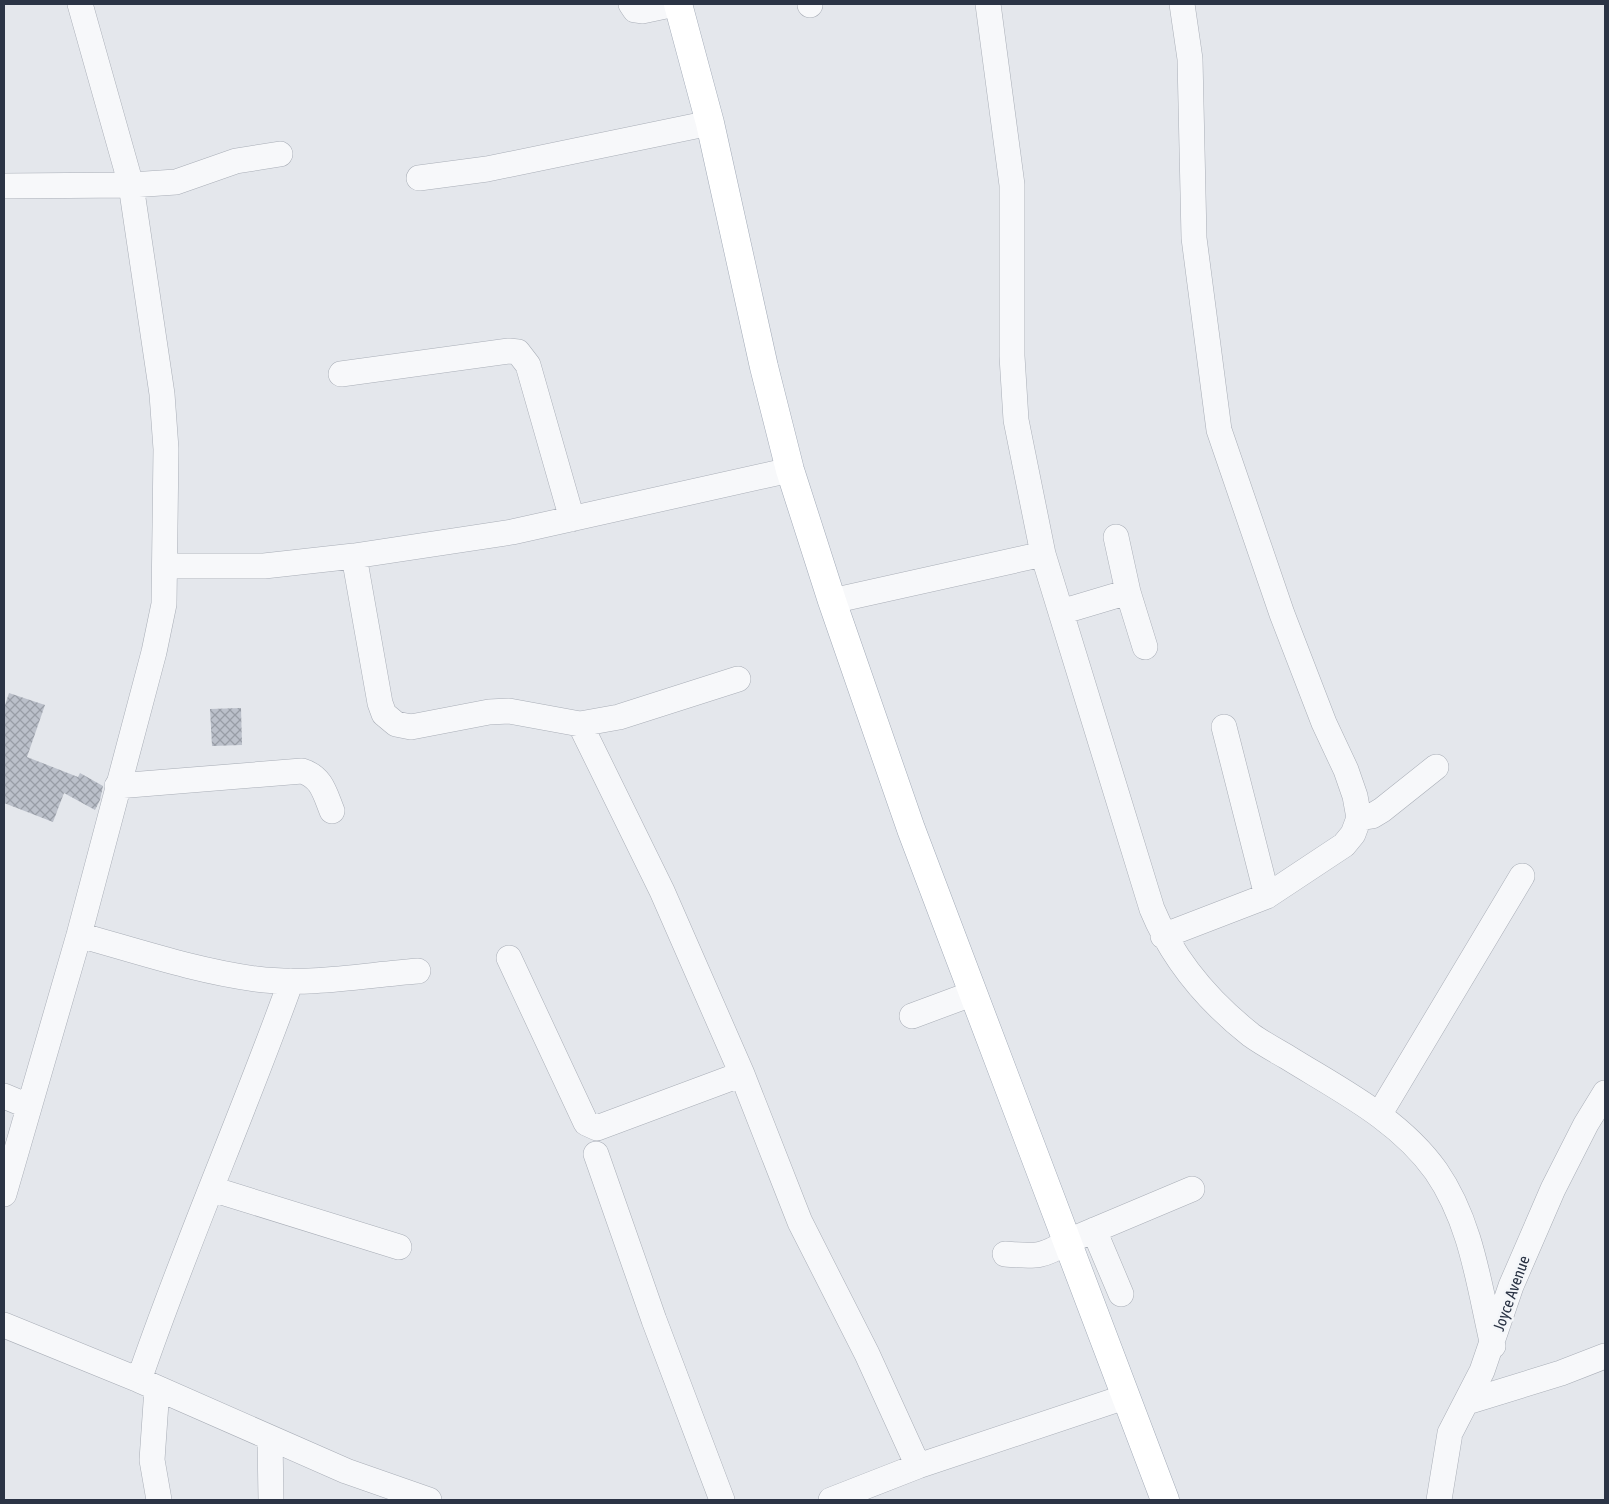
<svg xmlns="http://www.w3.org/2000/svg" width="1609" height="1504" font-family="'Asap Condensed',sans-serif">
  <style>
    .building { fill: url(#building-cross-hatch) }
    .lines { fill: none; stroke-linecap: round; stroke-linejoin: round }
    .minor-casing { stroke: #a9aeb7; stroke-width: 26 }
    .major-casing { stroke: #a3abb8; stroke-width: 29 }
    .minor { stroke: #f7f8fa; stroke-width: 25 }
    .major { stroke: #fff; stroke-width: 28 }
    .labels { text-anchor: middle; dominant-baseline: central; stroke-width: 5; stroke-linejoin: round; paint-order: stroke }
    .street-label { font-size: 16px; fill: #2b3445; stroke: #f4f6f9 }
  </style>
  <defs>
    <pattern id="building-cross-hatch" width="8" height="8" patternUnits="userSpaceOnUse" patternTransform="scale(1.25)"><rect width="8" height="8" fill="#bbc0ca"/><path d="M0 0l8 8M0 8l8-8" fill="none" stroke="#989da6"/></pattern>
  </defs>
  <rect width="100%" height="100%" fill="#e4e7ec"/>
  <!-- building -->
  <path class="building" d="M9 693 45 705 27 757 78 777 80 773 103 786 100 800 95 810 64 793 53 822 4 803V708Z
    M241 708 242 745 212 746 210 709Z"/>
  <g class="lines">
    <defs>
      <path id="minor" d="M631 4 635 10 642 11 675 4
        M810 4V5
        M988 4 1012 185V356L1016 420 1043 554 1152 909C1173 960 1208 1001 1251 1035 1262 1043 1275 1050 1287 1057 1340 1090 1399 1119 1436 1171 1472 1223 1479 1286 1493 1346
        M419 178 487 169 710 123
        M4 186 131 185 176 182 236 161 280 154
        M341 374 509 351 518 352 528 365 572 519
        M1116 537 1128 592 1145 647
        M354 556 380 703 384 714 396 724 411 727 489 712 509 711 580 724 619 717 738 679
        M166 566H264L354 556 512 532 790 470
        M832 601 1043 554
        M1061 612 1128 592
        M580 724 662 891 742 1074 800 1222 867 1354 918 1466
        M1224 727 1267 896
        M117 786 302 771C322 777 325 794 332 811
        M1359 818 1372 816 1382 810 1436 767
        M79 935C137 951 196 971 256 979 309 986 365 975 418 971
        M1163 936 1267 896 1344 845 1353 834 1359 818 1355 796 1346 770 1324 723 1282 614 1219 430 1194 238 1190 59 1182 4
        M509 958 586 1123 597 1128 742 1074
        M912 1016 974 993
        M4 1096 28 1106
        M1379 1115 1522 876
        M596 1154 654 1320 722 1500
        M212 1189 399 1247
        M4 1194 79 935 154 652 164 604 166 449 162 394 131 185 80 4
        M1094 1230 1121 1294
        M1005 1254C1034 1256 1042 1258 1066 1242L1192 1189
        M4 1325 139 1380 346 1471 429 1500
        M139 1380C185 1245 243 1115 291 981
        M157 1388 152 1460 159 1500
        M1467 1402 1561 1373 1605 1356
        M270 1438 271 1500
        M831 1500 918 1466 1125 1397
        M1439 1500 1450 1433 1482 1371 1511 1286 1553 1189 1586 1124 1605 1093"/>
      <path id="major" d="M678 4 710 123 764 367 790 470 832 601 911 829 1165 1500"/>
    </defs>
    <!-- minor casing -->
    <use href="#minor" class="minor-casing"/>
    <!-- major casing -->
    <use href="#major" class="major-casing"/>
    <!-- minor -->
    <use href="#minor" class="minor"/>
    <!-- major -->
    <use href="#major" class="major"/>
  </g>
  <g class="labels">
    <!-- street labels -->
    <g class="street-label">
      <text transform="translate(1511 1293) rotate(-70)">Joyce Avenue</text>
    </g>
  </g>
  <!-- border -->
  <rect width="1609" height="1504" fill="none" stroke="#2b3445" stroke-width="10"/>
</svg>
